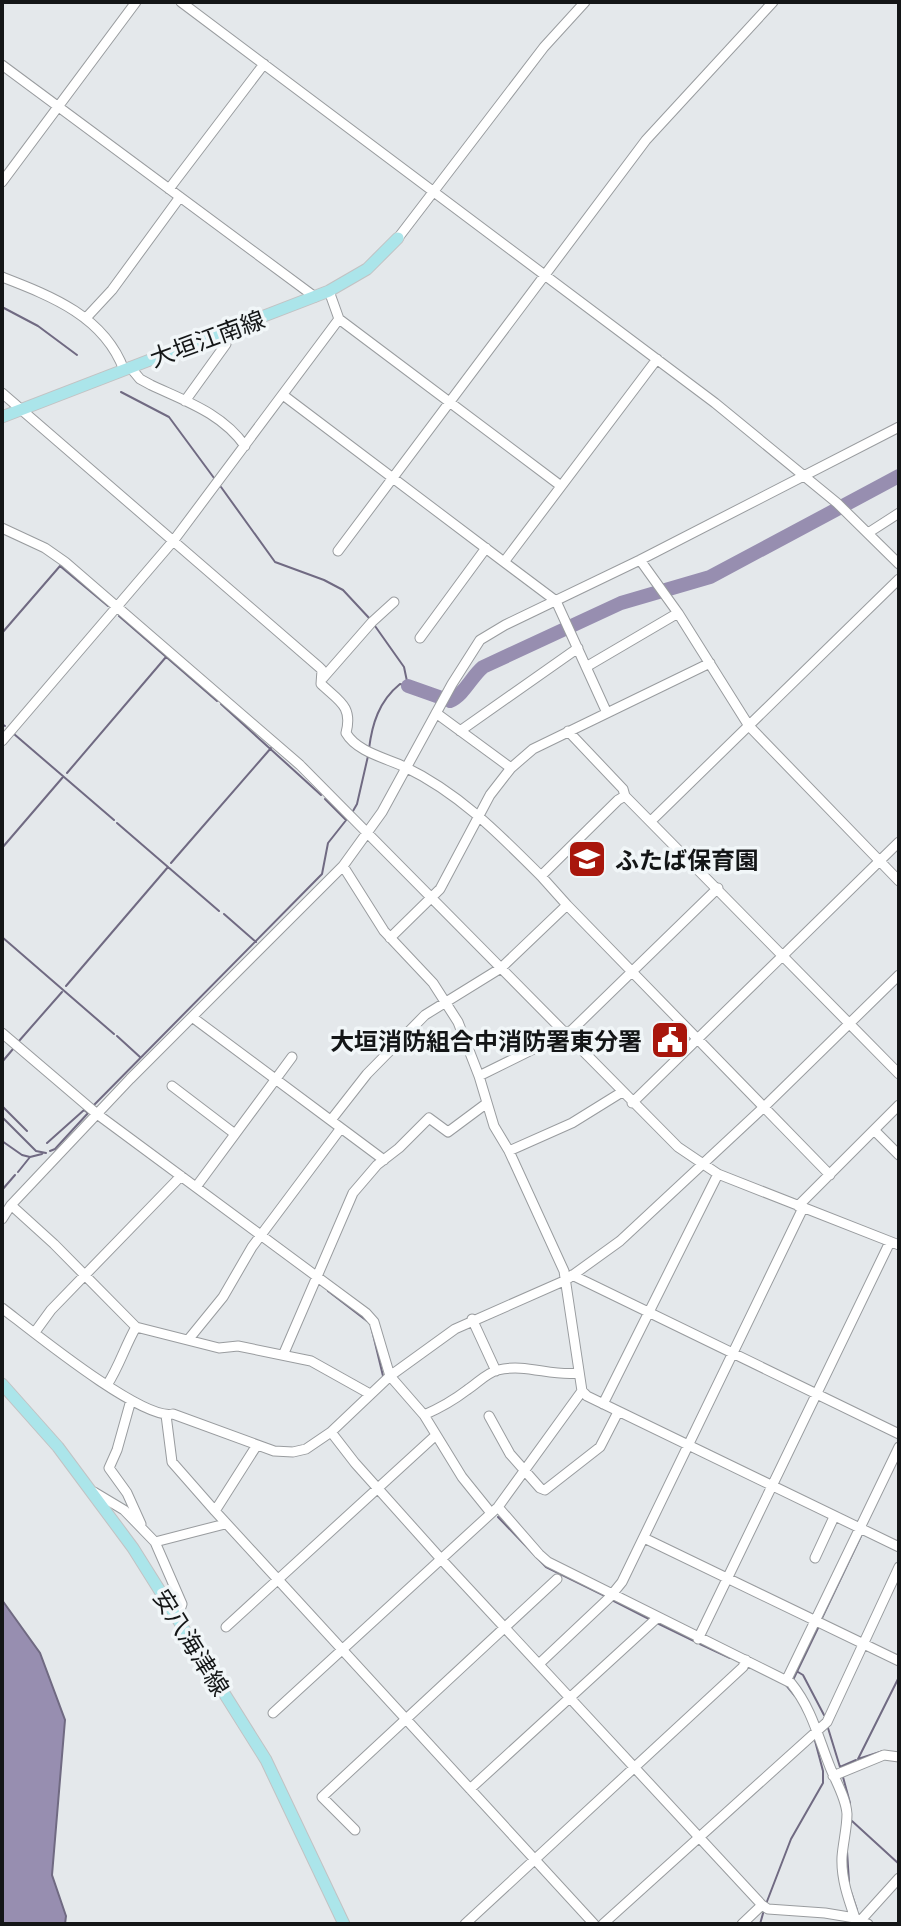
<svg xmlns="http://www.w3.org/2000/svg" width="901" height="1926" font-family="'Noto Sans','Noto Sans JP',sans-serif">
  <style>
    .water { fill: #978eb0; stroke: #706a82; stroke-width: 2 }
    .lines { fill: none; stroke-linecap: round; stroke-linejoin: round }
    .stream { stroke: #706a82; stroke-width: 2 }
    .river { stroke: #978eb0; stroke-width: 14 }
    .minor-casing { stroke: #999c9f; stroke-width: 11 }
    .major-casing { stroke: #c2c2c3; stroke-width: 13 }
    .minor { stroke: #fff; stroke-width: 9 }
    .major { stroke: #abe5ea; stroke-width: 11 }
    .labels { text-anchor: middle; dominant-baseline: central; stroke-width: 7; stroke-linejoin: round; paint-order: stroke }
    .street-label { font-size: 24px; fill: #141617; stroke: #f1f6f8 }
    .poi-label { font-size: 24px; font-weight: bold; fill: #141617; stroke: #f1f6f8; text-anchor: start }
  </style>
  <rect width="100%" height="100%" fill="#e4e8eb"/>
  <!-- water -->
  <path class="water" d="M2 1600 40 1653 65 1720 52 1875 66 1916 65 1924H2Z"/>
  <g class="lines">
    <!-- stream -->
    <path class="stream" d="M2 307 38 326 77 355
      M121 392 169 417 214 478
      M221 487 275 562 324 580 343 590 370 619
      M119 616 217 701
      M2 633 60 566 108 606
      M221 704 321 795
      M2 724 5 726
      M14 734 114 820
      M369 749C372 724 379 701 400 684L408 686 404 667 375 626
      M67 773 166 657
      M325 799 346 820
      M353 811 357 804 368 756
      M117 823 219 911
      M2 848 63 777
      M171 863 271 748
      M224 914 256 942
      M2 937 114 1034
      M66 986 168 867
      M117 1036 140 1057
      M19 1041 62 992
      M2 1062 13 1049
      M2 1106 27 1131
      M92 1107 322 874 328 843 347 819
      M2 1117 36 1151 46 1153
      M2 1141 22 1155 30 1157
      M47 1143 84 1110 88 1113
      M50 1151 55 1149 89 1112
      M18 1172 30 1157 42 1154
      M2 1190 15 1175
      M328 1291 367 1321
      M371 1326 383 1376
      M498 1517 546 1567 605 1596
      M610 1599 651 1620
      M822 1618 862 1534
      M657 1623 694 1641
      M700 1644 730 1658
      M798 1672 803 1675 824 1715
      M793 1680 818 1628
      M786 1685 795 1696
      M828 1728 840 1767 856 1760
      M883 1751 858 1759 899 1677
      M843 1777 850 1803
      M852 1821 899 1864
      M847 1851 849 1882
      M851 1892 857 1910
      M766 1904 791 1839 823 1783V1771L814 1737
      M760 1924 764 1910"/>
    <!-- river -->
    <path class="river" d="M408 686 442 698
      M450 701C464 695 471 677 483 667L621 603 710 577 899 476"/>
    <defs>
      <path id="minor" d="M181 2 715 403 837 503 899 564
        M2 65 315 297
        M2 182 136 2
        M169 189 264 64
        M398 238 544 47 585 2
        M2 277C51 296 104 316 124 370
        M329 291 339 319 561 486
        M86 318 112 290 180 197
        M130 367 140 379 151 385C185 401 222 413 245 446
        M2 393 319 667 322 670 321 684C339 701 353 706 346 733 357 752 386 758 405 767 459 793 499 834 541 876
        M283 395 504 562 657 359
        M185 401 226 344 221 333
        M2 528 45 548 65 562 300 765 678 1147 718 1174 899 1245
        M868 533 899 513
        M338 551 646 140 773 2
        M640 560 678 613 749 726 899 881
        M504 562 556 601 607 713
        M420 638 486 548
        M586 667 678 613
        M323 678 372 622 394 602
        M436 713 511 768
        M460 731 578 648
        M568 731 623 789 625 796 899 1074
        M2 741 174 540 339 319
        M651 821 899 579
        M343 866 384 931 433 983 458 1022 479 1076 494 1126 509 1151 564 1271 582 1391 587 1396 899 1547
        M567 905 830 1175
        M390 938 440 889 490 795 511 768 533 749 710 663
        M2 1033 97 1114 366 1313 374 1322 390 1376 424 1415C440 1408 454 1400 467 1390 478 1383 486 1373 498 1370 526 1363 552 1377 579 1373
        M479 1076 572 1030 718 888
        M172 1086 235 1134
        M632 1103 899 842
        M331 1120 367 1074 425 1015 501 968 567 905 541 876 618 800 625 796
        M341 1128 384 1160
        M874 1130 899 1155
        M509 1151 572 1123 622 1092
        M196 1187 292 1057
        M11 1205 54 1244 136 1327
        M798 1206 899 1105
        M2 1219 11 1205 130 1079 343 866 382 812 452 684 480 640 505 625 640 560 899 427
        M572 1275 899 1434
        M2 1308C31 1330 142 1421 173 1414L274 1451 293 1452 306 1449 331 1432 390 1376 455 1329 566 1280 620 1241 765 1106 899 975
        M472 1319 496 1371
        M35 1332 51 1310 181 1176
        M188 1340 223 1297 252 1247 341 1128 192 1017
        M284 1353 353 1193 377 1165 399 1148 429 1118 448 1132 487 1103
        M107 1385C119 1367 125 1346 136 1327L219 1348 238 1346 311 1361 370 1394
        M131 1400 117 1450 109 1468 127 1493 141 1524
        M603 1404 718 1174
        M166 1415 172 1462 215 1511
        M424 1415 462 1477 491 1513
        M489 1416 510 1454 540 1488 545 1490 600 1447 618 1412
        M331 1432 355 1463 441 1559 762 1905 768 1909 825 1913 855 1918 868 1924
        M257 1445 215 1511 594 1924
        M94 1492 124 1510 155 1542 225 1524
        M498 1507 539 1554 548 1562 791 1683C812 1709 818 1737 830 1767 836 1782 846 1798 847 1814 847 1828 843 1843 842 1857 841 1878 848 1898 855 1918
        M644 1538 899 1661
        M155 1542 182 1604 177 1619
        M815 1558 834 1517
        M226 1627 436 1435
        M698 1639 890 1242
        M539 1664 609 1598 622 1582 803 1208
        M787 1679 899 1447
        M273 1713 498 1507 582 1391
        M833 1776 884 1755 899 1757
        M470 1789 657 1618
        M355 1830 322 1797 557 1579
        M861 1920 899 1878
        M465 1924 743 1667 746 1660
        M603 1924 827 1722 899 1567
        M742 1924 762 1905"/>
      <path id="major" d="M2 417 329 291 367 269 398 238
        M2 1384 58 1447 133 1548 266 1760 344 1924"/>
    </defs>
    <!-- minor casing -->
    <use href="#minor" class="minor-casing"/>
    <!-- major casing -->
    <use href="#major" class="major-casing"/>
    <!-- minor -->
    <use href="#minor" class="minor"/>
    <!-- major -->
    <use href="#major" class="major"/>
  </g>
  <!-- icons -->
  <defs>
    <symbol id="school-square" viewBox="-11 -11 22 22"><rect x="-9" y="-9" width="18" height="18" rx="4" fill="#a8160c" stroke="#f1f6f8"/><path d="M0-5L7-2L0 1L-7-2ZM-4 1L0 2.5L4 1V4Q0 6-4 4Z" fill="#fff"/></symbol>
    <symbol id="civic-square" viewBox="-11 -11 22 22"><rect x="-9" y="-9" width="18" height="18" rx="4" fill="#a8160c" stroke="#f1f6f8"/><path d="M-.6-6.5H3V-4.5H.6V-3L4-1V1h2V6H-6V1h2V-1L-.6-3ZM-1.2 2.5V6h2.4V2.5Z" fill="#fff"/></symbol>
  </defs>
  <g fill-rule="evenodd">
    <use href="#school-square" x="565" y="837" width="44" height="44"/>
    <use href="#civic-square" x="648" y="1018" width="44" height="44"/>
  </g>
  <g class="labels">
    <!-- street labels -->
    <g class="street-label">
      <text transform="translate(207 338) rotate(-20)">大垣江南線</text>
      <text transform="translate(192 1642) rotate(58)">安八海津線</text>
    </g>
    <!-- poi labels -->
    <g class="poi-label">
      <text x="615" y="859">ふたば保育園</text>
      <text x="642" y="1040" text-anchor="end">大垣消防組合中消防署東分署</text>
    </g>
  </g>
  <!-- border -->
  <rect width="901" height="1926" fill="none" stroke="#141617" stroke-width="8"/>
</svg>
